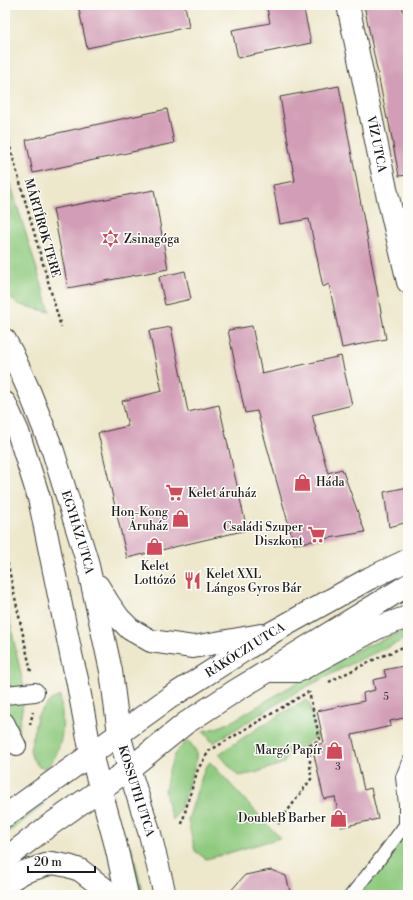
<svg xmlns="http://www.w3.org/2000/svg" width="413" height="900" font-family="'Libre Bodoni',serif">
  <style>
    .green { fill: #8fca7f; stroke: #56734e }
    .building { fill: #d29db6 }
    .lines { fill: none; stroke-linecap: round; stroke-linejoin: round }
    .service-casing { stroke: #3b3a36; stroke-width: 14 }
    .pedestrian-casing { stroke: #3b3a36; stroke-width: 20 }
    .minor-casing { stroke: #3b3a36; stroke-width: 24 }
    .tertiary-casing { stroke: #3b3a36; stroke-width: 24 }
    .path { stroke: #3b3a36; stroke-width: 2.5; stroke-dasharray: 3 3; stroke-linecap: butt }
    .service { stroke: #fff; stroke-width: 12 }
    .pedestrian { stroke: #fff; stroke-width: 18 }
    .minor { stroke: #fff; stroke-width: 22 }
    .tertiary { stroke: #fff; stroke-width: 22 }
    .labels { text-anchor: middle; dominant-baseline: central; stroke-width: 3; stroke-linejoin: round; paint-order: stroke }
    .number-label { font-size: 10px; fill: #4a3c42 }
    .street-label { font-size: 12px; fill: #1c1c1c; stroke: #fdfcf7 }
    .poi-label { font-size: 12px; fill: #1c1c1c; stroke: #fdfcf7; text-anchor: start }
  </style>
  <rect width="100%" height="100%" fill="#fdfcf7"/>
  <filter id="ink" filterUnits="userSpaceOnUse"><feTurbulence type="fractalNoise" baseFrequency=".025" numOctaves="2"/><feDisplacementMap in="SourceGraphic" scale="8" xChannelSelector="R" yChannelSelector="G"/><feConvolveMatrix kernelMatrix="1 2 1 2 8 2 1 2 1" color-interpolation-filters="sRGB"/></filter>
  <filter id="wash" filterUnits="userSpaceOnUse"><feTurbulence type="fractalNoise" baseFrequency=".012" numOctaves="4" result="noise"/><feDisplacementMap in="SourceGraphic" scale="16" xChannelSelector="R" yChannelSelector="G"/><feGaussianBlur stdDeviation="0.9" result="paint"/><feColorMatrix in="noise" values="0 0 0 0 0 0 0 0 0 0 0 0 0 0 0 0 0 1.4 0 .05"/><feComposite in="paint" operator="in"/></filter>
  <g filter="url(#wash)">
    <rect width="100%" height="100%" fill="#ede7cb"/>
    <!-- green -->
    <path class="green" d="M5 166 50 312 17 304 5 292Z
      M5 599 25 693 17 737 5 751Z
      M408 629V638L359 660 316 682 298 691 213 743 203 731 216 728 231 722 308 676 360 649Z
      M60 696C63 718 65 736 55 757 52 762 51 764 45 768L39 767 32 758 30 750 37 716 45 706 51 700Z
      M306 700 309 702 317 738 307 742 306 748 288 754 284 763 255 773 238 776 219 754C247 735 276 716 306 700Z
      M188 740 196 751V762L180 809 173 820 168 807 165 790 169 770 176 752Z
      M210 762 280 838 218 856 206 859 195 851 188 820 197 791 205 768Z
      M408 776V895H351L405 825Z
      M41 801 44 805 5 835V829Z
      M131 846 143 895H140L129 847Z"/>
    <g id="blocks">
      <!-- building -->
      <path class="building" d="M78 5H185L189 27 87 48Z
        M282 5H303L311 43 238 58 232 30 270 23 267 8Z
        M364 5H402L408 36V175L399 176 388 118 387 119Z
        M339 86 386 339 342 348 329 284 323 287 309 219 280 224 273 185 295 181 280 97Z
        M167 109 174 143 33 173 26 140Z
        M154 190 168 269 68 288 53 209Z
        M185 271 191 299 165 305 159 277Z
        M252 326 262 374 341 356 352 405 312 415 328 473 342 469 365 532 294 544 257 411 245 413 228 330Z
        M171 327 188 412 219 405 247 530 127 558 98 433 128 426 122 401 162 391 149 331Z
        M408 487V522L389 527 384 492Z
        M408 665V717L390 721 391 726 352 735 364 790 371 788 378 819 341 827 335 797 324 799 312 746 324 743 317 711 364 701 363 693 375 690 373 680 386 677 384 670Z
        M271 870 286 876 291 895H227L245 875Z"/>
    </g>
  </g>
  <g filter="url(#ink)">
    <use href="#blocks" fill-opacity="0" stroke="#3b3a36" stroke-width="1"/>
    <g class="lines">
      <defs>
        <path id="service" d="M351 895 376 864 405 825V804L402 777 408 762"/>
        <path id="pedestrian" d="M5 695 35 692
          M5 722 17 746"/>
        <g id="minor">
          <path id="s1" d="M348 5 386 189 408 282"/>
        </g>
        <g id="tertiary">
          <path id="s2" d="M5 340 12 353 30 393 53 451 87 561 111 671 119 734 129 769 150 834 165 895"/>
          <path d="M5 403 18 432 39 498 72 659 77 679 91 754 115 842 127 895"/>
          <path d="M98 586 109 604 119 618 130 629 151 641 193 647 261 635"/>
          <path d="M268 671H298L379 627 408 617"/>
          <path id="s3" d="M5 816 169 698 273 632 370 578 408 560"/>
          <path d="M5 859 47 827 129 769 186 723 235 691 268 671 408 585"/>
          <path d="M5 883 24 872 52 863 68 866 80 870 110 893 112 895"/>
        </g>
      </defs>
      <!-- service casing -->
      <use href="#service" class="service-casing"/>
      <!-- pedestrian casing -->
      <use href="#pedestrian" class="pedestrian-casing"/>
      <!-- minor casing -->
      <use href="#minor" class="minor-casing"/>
      <!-- tertiary casing -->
      <use href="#tertiary" class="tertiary-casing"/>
      <!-- path -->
      <path class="path" d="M5 124 11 151 61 327
        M5 551 31 672
        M329 682 371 661 408 645
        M30 725 33 712
        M182 824 188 801 198 769 209 751 308 692
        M278 824 311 779 309 745 320 740 309 692
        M42 892 46 891 73 893"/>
      <!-- service -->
      <use href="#service" class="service"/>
      <!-- pedestrian -->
      <use href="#pedestrian" class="pedestrian"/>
      <!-- minor -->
      <use href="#minor" class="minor"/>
      <!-- tertiary -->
      <use href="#tertiary" class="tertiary"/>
    </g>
  </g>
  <!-- icons -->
  <defs>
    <symbol id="synagogue-bare" viewBox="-9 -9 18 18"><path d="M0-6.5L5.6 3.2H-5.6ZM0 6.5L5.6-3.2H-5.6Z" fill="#d1495b" stroke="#fdfcf7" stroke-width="2.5" paint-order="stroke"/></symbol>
    <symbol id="shop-bare" viewBox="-9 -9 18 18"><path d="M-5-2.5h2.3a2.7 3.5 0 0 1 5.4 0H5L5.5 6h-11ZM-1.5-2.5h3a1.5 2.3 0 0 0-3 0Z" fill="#d1495b" stroke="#fdfcf7" stroke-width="2.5" paint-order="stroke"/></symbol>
    <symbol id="supermarket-bare" viewBox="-9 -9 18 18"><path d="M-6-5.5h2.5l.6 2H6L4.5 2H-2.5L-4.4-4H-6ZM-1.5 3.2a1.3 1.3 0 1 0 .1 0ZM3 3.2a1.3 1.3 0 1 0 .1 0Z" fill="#d1495b" stroke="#fdfcf7" stroke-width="2.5" paint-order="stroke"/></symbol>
    <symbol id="restaurant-bare" viewBox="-9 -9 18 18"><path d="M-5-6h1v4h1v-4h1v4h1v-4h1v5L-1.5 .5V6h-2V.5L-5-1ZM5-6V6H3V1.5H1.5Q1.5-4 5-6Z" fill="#d1495b" stroke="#fdfcf7" stroke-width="2.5" paint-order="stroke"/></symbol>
  </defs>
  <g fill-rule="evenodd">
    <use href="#synagogue-bare" x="98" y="226" width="25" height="25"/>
    <use href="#shop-bare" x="290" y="470" width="25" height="25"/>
    <use href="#supermarket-bare" x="162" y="480" width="25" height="25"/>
    <use href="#shop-bare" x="168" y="506" width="25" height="25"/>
    <use href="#supermarket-bare" x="304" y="522" width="25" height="25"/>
    <use href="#shop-bare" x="142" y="534" width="25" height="25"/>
    <use href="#restaurant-bare" x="180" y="568" width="25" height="25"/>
    <use href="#shop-bare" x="322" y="738" width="25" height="25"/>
    <use href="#shop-bare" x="326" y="806" width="25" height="25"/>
  </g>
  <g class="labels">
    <!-- number labels -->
    <g class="number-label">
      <text x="386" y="697">5</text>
      <text x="338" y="767">3</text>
    </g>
    <!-- street labels -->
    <g class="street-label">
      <text stroke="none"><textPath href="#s1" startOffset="142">VÍZ UTCA</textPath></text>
      <text transform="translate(42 228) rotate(74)">MÁRTÍROK TERE</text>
      <text stroke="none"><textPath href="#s2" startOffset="206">EGYHÁZ UTCA</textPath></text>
      <text stroke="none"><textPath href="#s3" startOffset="292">RÁKÓCZI UTCA</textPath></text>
      <text stroke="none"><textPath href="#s2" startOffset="472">KOSSUTH UTCA</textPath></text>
    </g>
    <!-- poi labels -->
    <g class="poi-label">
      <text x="124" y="239">Zsinagóga</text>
      <text x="316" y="482">Háda</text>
      <text x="188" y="493">Kelet áruház</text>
      <text x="168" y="512" text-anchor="end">Hon-Kong<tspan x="168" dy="14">Áruház</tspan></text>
      <text x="303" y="527" text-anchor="end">Családi Szuper<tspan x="303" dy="14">Diszkont</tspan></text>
      <text x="155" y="566" text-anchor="middle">Kelet<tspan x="155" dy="14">Lottózó</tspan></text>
      <text x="206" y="574">Kelet XXL<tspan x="206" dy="14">Lángos Gyros Bár</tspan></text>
      <text x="322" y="750" text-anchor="end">Margó Papír</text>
      <text x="326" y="818" text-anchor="end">DoubleB Barber</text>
    </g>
  </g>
  <!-- margin -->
  <rect width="413" height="900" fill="none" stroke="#fdfcf7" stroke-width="20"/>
  <!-- scale -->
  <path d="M28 866v6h67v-6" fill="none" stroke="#1c1c1c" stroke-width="2"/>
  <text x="34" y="866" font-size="12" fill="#1c1c1c" stroke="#fdfcf7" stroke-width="3" paint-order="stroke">20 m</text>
</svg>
